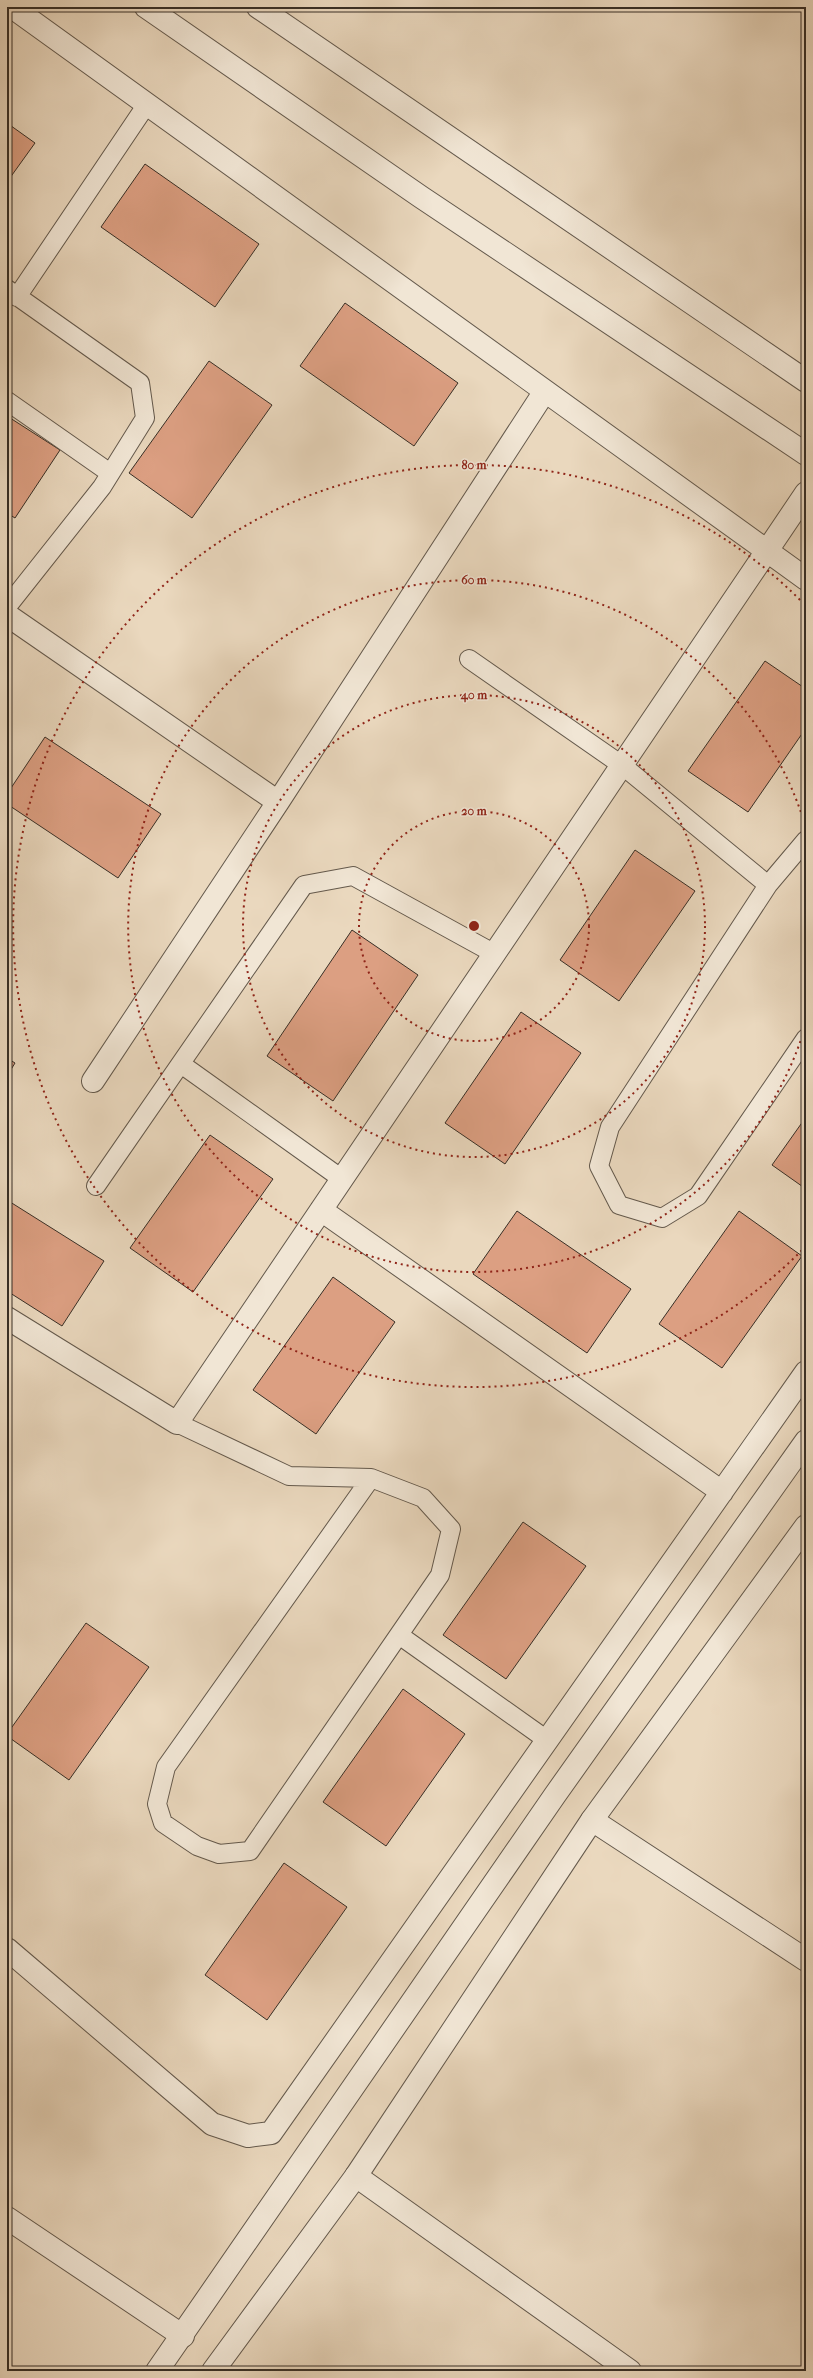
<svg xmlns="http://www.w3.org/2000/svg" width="813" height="2378" font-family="'IM FELL French Canon',serif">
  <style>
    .building { fill: #dc9f82; stroke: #382f26 }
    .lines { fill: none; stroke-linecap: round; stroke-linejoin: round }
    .service-casing { stroke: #64594c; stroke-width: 20 }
    .minor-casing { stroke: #64594c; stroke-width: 24 }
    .tertiary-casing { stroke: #64594c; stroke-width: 24 }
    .service { stroke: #f1e6d5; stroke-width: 18 }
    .minor { stroke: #f1e6d5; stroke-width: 22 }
    .tertiary { stroke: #f1e6d5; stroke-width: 22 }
    .ring { fill: none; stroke: #8f2418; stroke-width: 2; stroke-dasharray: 2 4 }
    .centre { fill: #8f2418; stroke: #f1e6d5; stroke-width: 2 }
    .ring-label { font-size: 12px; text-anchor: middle; font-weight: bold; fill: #8f2418; stroke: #f1e6d5; stroke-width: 3; stroke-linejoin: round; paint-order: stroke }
  </style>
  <rect width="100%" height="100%" fill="#ead8be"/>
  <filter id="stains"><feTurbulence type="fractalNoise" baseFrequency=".005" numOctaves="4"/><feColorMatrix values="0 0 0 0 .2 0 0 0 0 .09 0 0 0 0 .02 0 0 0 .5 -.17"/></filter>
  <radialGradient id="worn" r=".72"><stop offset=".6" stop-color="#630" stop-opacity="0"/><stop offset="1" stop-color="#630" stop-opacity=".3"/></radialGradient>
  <!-- building -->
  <path class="building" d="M7 123 35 143 7 182Z
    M145 164 259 244 215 307 101 227Z
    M345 303 458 383 414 446 300 366Z
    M209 361 272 405 192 518 129 473Z
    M7 416 60 450 15 518 7 513Z
    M765 661 806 689V728L748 812 688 771Z
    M45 737 161 814 118 878 7 804V794Z
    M635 850 695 891 619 1001 560 960Z
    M352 930 418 975 333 1101 267 1056Z
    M521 1012 581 1053 505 1164 445 1123Z
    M7 1058 15 1063 7 1076Z
    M806 1117V1189L772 1165Z
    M210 1135 273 1179 193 1292 130 1248Z
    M7 1200 104 1261 62 1326 7 1291Z
    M517 1211 631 1289 587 1353 473 1274Z
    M739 1211 802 1256 722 1368 659 1324Z
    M333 1277 395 1322 316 1434 253 1390Z
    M523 1522 586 1566 506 1679 443 1635Z
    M86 1623 149 1667 69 1780 7 1736V1734Z
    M403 1689 465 1734 386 1846 323 1802Z
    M284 1863 347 1907 267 2020 205 1975Z"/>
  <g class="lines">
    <defs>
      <path id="service" d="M7 289 140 383 145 418 102 487 7 607
        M17 297 147 104
        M7 401 110 473
        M469 659 623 766 768 885
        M806 840 768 885 610 1127 599 1166 619 1205 662 1218 698 1196 806 1038
        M181 1064 342 1179
        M96 1186 304 885 353 876 495 954
        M177 1423 289 1476 371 1478 423 1498 451 1529 440 1575 250 1851 219 1854 197 1846 163 1823 157 1804 166 1767 371 1478
        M399 1635 547 1740"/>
      <path id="minor" d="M12 7 806 579
        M7 615 278 802
        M93 1081 278 802 545 391
        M321 1210 722 1492
        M7 1318 177 1423 806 493
        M592 1820 806 1960
        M7 1949 212 2124 248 2136 271 2133 806 1372
        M356 2176 630 2371
        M7 2218 183 2336"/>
      <path id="tertiary" d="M146 7 421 197 806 454
        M258 7 806 381
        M157 2371 555 1795 806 1441
        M213 2371 356 2176 592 1820 806 1526"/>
    </defs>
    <!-- service casing -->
    <use href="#service" class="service-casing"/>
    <!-- minor casing -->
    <use href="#minor" class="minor-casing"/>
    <!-- tertiary casing -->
    <use href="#tertiary" class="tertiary-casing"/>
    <!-- service -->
    <use href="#service" class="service"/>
    <!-- minor -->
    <use href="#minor" class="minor"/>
    <!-- tertiary -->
    <use href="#tertiary" class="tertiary"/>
  </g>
  <!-- distance rings -->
  <g class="ring">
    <circle cx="474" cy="926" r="115"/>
    <circle cx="474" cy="926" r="231"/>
    <path d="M806 1024A346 346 0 1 1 806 828"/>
    <path d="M806 1246A461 461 0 1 1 806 606"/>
  </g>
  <circle cx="474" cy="926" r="6" class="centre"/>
  <g class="ring-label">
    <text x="474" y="469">80 m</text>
    <text x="474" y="584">60 m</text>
    <text x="474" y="699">40 m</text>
    <text x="474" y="815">20 m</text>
  </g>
  <!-- margin -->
  <rect width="813" height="2378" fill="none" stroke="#ead8be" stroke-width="24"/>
  <rect x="8" y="8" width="797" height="2362" fill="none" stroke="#382f26" stroke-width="2"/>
  <rect x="12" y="12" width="789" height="2354" fill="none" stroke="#382f26"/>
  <rect width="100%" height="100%" filter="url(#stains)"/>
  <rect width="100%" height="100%" fill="url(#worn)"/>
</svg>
